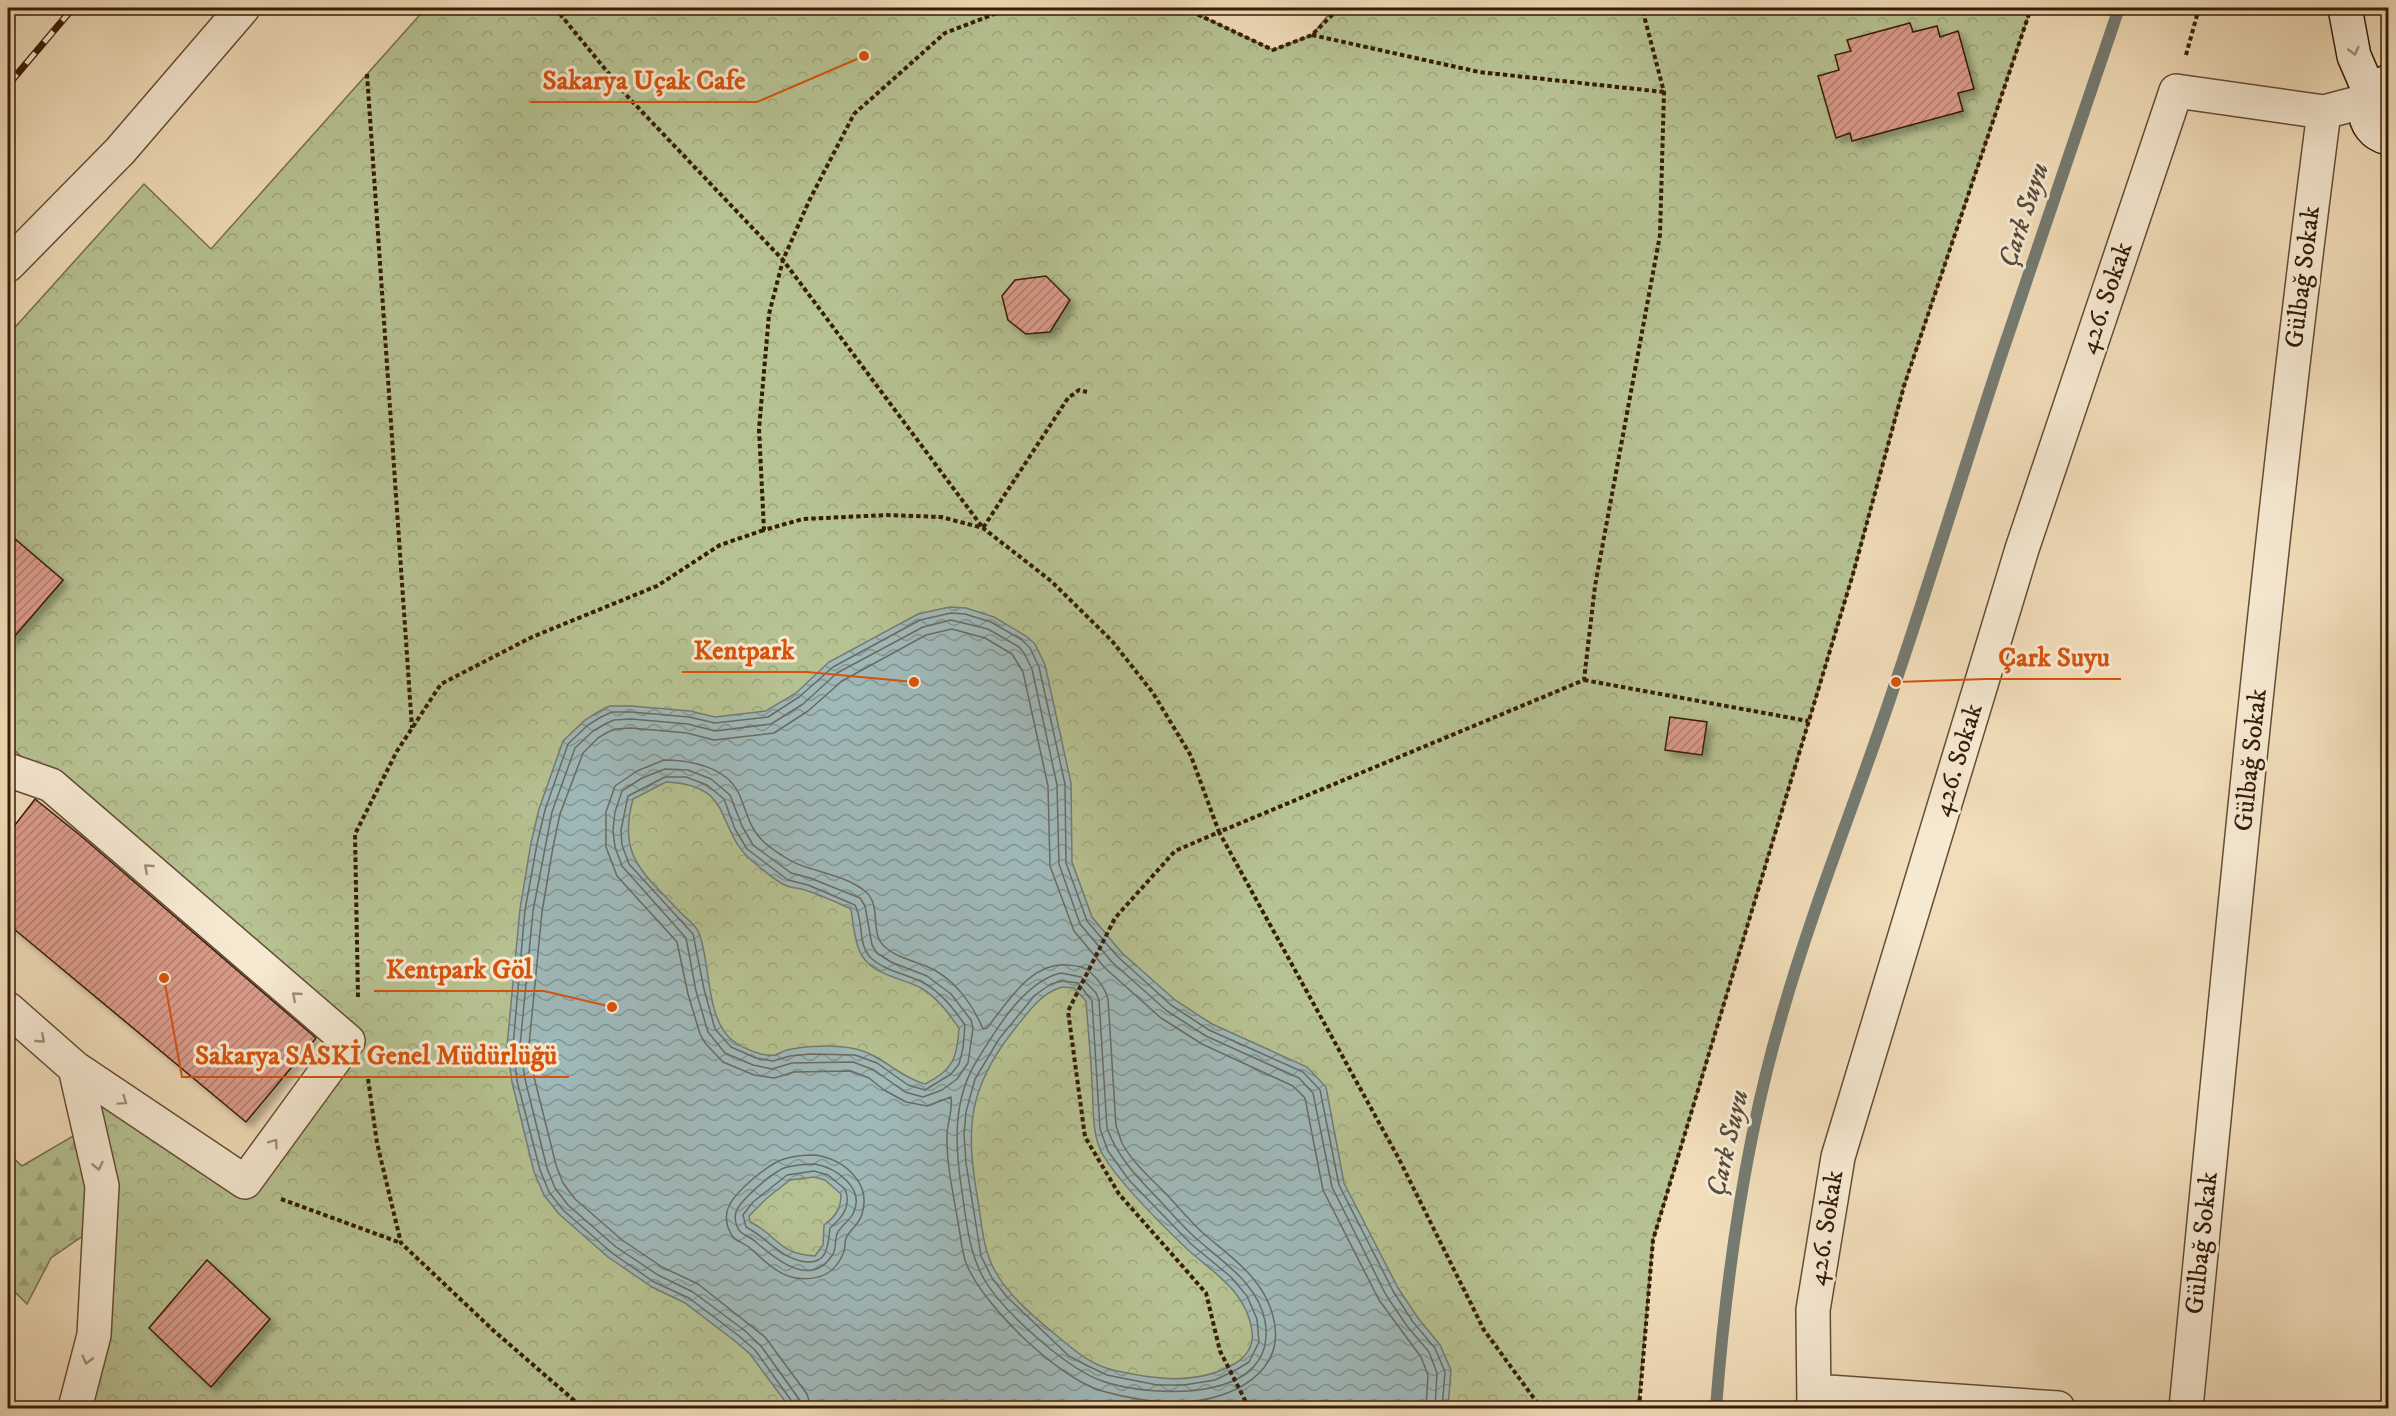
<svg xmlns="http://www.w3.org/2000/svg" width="2396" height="1416" font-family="'IM FELL DW Pica',serif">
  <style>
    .forest { fill: url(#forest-firs); stroke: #76704c; stroke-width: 1.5 }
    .park { fill: url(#park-crowns); stroke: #76704c; stroke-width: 1.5 }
    .water { fill: url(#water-waves); stroke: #757b72; stroke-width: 1.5; fill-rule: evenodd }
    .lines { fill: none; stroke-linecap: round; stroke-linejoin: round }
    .shore { stroke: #6a6b60; stroke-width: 1.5 }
    .stream { stroke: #757b72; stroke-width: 12 }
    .building { fill: url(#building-hatch); stroke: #361d07; stroke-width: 1.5; filter: url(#shadow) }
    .street-casing { stroke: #654d34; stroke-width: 36 }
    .secondary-casing { stroke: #361d07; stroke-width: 36 }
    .path { stroke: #361d07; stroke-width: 4; stroke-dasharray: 4.5 3; stroke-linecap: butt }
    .street { stroke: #f6e9d2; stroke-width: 33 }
    .secondary { stroke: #f6e9d2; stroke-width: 33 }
    .rail-casing { stroke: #361d07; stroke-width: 7 }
    .rail { stroke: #f6e9d2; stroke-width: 4.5; stroke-dasharray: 14; stroke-linecap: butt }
    .oneway { stroke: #a08d77 }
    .labels { text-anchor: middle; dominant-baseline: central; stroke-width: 6; stroke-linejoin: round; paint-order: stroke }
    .street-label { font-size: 26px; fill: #361d07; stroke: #f6e9d2 }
    .water-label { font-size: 27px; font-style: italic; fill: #564c3d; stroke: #f6e9d2 }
    .leader { fill: none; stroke: #d6530c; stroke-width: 2 }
    .callout-dot { fill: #d6530c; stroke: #f6e9d2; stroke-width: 2 }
    .callout-label { font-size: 27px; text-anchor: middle; font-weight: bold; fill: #d6530c; stroke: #f6e9d2; stroke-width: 6; stroke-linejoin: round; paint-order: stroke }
  </style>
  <defs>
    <pattern id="forest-firs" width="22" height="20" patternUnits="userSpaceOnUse" patternTransform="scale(1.5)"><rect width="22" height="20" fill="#b7c292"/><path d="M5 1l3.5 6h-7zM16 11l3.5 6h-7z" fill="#9ea67c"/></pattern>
    <pattern id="park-crowns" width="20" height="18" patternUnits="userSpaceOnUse" patternTransform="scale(1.5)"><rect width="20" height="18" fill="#b7c292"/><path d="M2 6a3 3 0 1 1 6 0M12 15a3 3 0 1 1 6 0" fill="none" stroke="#9ea67c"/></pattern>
    <pattern id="water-waves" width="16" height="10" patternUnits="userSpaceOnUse" patternTransform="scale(1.5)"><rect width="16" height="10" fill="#9fb9ba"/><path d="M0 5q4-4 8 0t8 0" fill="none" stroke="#829695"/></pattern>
    <pattern id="building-hatch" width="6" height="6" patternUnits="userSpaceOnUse" patternTransform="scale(1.5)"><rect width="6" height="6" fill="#db9b8b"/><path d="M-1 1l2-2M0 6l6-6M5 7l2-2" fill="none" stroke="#b27e70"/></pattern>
    <filter id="shadow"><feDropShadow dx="5.5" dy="5.5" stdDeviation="3" flood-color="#0004"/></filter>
  </defs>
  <rect width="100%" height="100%" fill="#f1ddb9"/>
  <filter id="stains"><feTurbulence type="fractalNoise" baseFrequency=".00333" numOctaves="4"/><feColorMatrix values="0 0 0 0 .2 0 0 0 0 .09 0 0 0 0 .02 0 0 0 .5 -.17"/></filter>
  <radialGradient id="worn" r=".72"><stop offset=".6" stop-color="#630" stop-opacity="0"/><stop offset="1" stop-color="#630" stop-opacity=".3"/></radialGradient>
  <!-- forest -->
  <path class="forest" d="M73 1136 118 1163 90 1231 51 1258 27 1304 8 1285V1153L22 1166Z"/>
  <!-- park -->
  <path class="park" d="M426 8H1184L1273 50 1312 35 1334 8H2031L1904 386 1853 574 1653 1240 1638 1408H75L102 1186 75 1068 245 1182 348 1041 51 785 8 744V643L63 580 8 533V335L144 184 211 249Z"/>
  <!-- water -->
  <path class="water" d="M950 607 966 608 994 617 1026 636 1035 644 1045 665 1071 783 1072 862 1092 917 1121 952 1175 1000 1212 1024 1307 1067 1326 1087 1344 1183 1398 1288 1418 1318 1440 1345 1451 1370 1448 1408H790L750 1354 735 1341 685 1303 652 1287 608 1257 559 1214 544 1195 534 1172 512 1082 507 1046 520 909 531 843 539 809 563 741 585 720 598 712 610 706H631L690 711 715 717 766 711 796 693 829 662 918 614ZM666 782C739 785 712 832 757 865 766 872 776 882 787 886 792 888 799 888 805 890 821 895 836 902 851 909 853 923 854 937 859 950 869 975 900 977 921 988 938 998 948 1013 959 1028 957 1059 953 1070 925 1084 899 1077 882 1055 856 1049 837 1045 807 1045 787 1050 783 1051 779 1054 775 1055 763 1057 745 1049 736 1043 705 1024 711 963 699 933 696 925 686 918 680 912 644 873 617 857 633 799ZM1062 987 1074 988 1086 1001C1088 1029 1091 1057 1092 1084 1094 1108 1091 1134 1103 1155 1120 1184 1162 1225 1186 1248 1213 1273 1247 1291 1252 1331 1254 1345 1247 1357 1234 1364 1196 1386 1153 1379 1113 1370 1090 1365 1073 1349 1056 1335 1034 1317 1009 1296 995 1271 984 1251 982 1229 979 1207 966 1133 965 1092 1013 1031 1028 1013 1039 994 1062 987ZM814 1177 825 1180 841 1194C841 1209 836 1216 824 1225L823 1245 815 1256C777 1254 778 1235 750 1222L749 1216 767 1198 790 1180Z"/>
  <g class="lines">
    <!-- shore -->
    <path class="shore" d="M664 760C690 760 727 767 739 794 746 809 749 827 761 839 767 846 775 851 783 856 807 873 843 872 866 892 882 906 869 934 885 947 896 957 913 961 926 966 953 977 972 1003 983 1029L987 1028C1007 1003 1031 961 1068 965 1076 966 1084 966 1090 972 1098 979 1105 988 1108 999L1116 1126C1118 1131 1120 1138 1122 1143 1133 1164 1154 1181 1170 1198 1181 1210 1192 1223 1204 1234 1232 1258 1263 1278 1273 1316 1288 1373 1231 1400 1183 1402 1157 1403 1127 1398 1102 1391 1058 1378 983 1306 966 1263 962 1252 961 1239 959 1228 954 1197 946 1164 947 1133 948 1122 953 1108 951 1097L927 1106 906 1102 884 1090 869 1078 851 1071 794 1072 774 1078 754 1075 723 1062 705 1043 700 1034 688 994 677 942 617 876 606 847V812L615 786 637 771Z
      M665 769 688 770 711 779 730 795 742 826 753 845 791 873 810 878 860 898 865 906 872 945 877 953 891 962 927 976 951 994 971 1020 973 1028 968 1063 957 1079 942 1090 923 1097 905 1092 874 1070 853 1062 792 1063 772 1069 753 1065 725 1053 708 1032 696 991 686 938 622 866 615 847 613 830 615 812 622 791 642 778Z
      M665 777H686L707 785 724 799 735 829 747 849 788 880 808 885 855 905C864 921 857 944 871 958 885 971 906 974 922 982 941 992 953 1008 965 1025L963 1048 959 1064 951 1074 925 1090 908 1085 877 1063 855 1055 811 1054 790 1056 773 1061 756 1058 731 1047 715 1029 704 989 693 934 629 864 622 845 621 830 628 796Z
      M1061 973 1081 977 1096 993 1099 1000 1107 1128C1118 1159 1141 1181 1164 1205 1175 1217 1186 1230 1198 1240 1224 1263 1258 1284 1265 1321 1279 1403 1155 1398 1105 1382 1069 1371 1003 1312 984 1279 968 1251 966 1217 961 1185 955 1144 953 1100 976 1062 995 1031 1024 981 1061 973Z
      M1062 981 1078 983 1092 1001 1100 1129 1108 1151 1129 1180 1191 1244 1231 1277 1247 1296 1257 1319 1259 1342 1249 1362 1234 1371 1215 1380 1184 1385H1157L1107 1375 1088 1366 1069 1356 1007 1297 992 1278 981 1256 966 1163 964 1134 966 1112 975 1079 999 1039 1035 995 1051 984Z
      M815 1155C843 1159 872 1182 862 1214 860 1223 852 1228 847 1236 844 1241 846 1248 843 1254 834 1275 818 1281 796 1278 777 1275 764 1260 751 1249 744 1242 734 1242 730 1232 726 1225 725 1213 729 1206 736 1191 768 1164 784 1159 793 1156 806 1155 815 1155Z
      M815 1164C836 1168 866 1188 853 1214 849 1221 842 1225 838 1232 834 1238 837 1247 833 1254 812 1288 779 1262 757 1243 751 1236 739 1235 737 1226 735 1222 735 1216 736 1212 740 1200 775 1170 787 1167 796 1165 806 1164 815 1164Z
      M814 1171 828 1175 845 1189C852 1206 842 1218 830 1228 828 1245 828 1263 807 1262 781 1260 768 1238 746 1227L743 1215 753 1202 787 1175Z
      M794 1408 793 1403 755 1350 739 1336 689 1298 654 1282 612 1253 563 1210 549 1192 540 1170 517 1081 513 1046 525 910 537 844 545 810 568 744 588 725 601 717 612 712H631L689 717 715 723 768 717 799 697 833 667 920 620 951 613 965 614 991 622 1022 640 1030 648 1039 667 1065 784 1066 863 1087 921 1117 956 1171 1005 1209 1030 1303 1072 1320 1090 1339 1185 1393 1291 1413 1322 1435 1348 1445 1372 1442 1408
      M802 1408 799 1399 761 1346 744 1330 693 1292 658 1275 616 1247 568 1205 555 1188 547 1168 525 1079 520 1046 533 911 552 812 575 748 593 731 605 724 614 720 631 719 688 724 715 731 771 724 803 704 837 673 923 627 951 620 988 629 1019 647 1024 653 1032 669 1057 785 1059 864 1080 924 1112 962 1167 1011 1206 1036 1299 1078 1313 1093 1332 1187 1386 1295 1407 1326 1429 1352 1437 1373 1435 1408
      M811 1408 807 1394 765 1337 698 1284 662 1267 622 1240 575 1199 563 1183 556 1165 534 1077 529 1045 542 912 553 847 560 814 583 753 598 738 608 732 616 729 631 728 687 733 714 740 774 733 808 711 842 681 926 635 952 629 985 638 1012 654 1023 672 1048 786 1050 866 1074 931 1105 968 1161 1018 1202 1044 1293 1086 1305 1098 1323 1190 1379 1300 1421 1357 1428 1375 1426 1408"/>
    <!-- stream -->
    <path class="stream" d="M1716 1408C1726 1276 1744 1145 1781 1018 1813 905 1858 796 1895 684 1932 575 1965 465 2001 356 2040 239 2080 124 2119 8"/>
  </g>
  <!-- building -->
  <path class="building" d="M1910 23 1913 32 1937 26 1940 37 1958 31 1974 89 1958 93 1963 111 1852 141 1850 133 1836 138 1818 76 1839 70 1835 55 1851 51 1847 40Z
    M1046 276 1070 300 1050 332 1026 334 1008 320 1002 296 1015 280Z
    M8 533 63 580 8 644Z
    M1670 717 1707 722 1702 755 1665 750Z
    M35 799 81 836 316 1038 246 1122 8 924V834Z
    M207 1260 270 1319 211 1387 149 1328Z"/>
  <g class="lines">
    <defs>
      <path id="street" d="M8 265 120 151 243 8
        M8 770 51 785 348 1041 245 1182 75 1068 8 1009
        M1814 1391 2058 1408
        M75 1408 94 1335 102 1186 75 1068
        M1814 1408 1813 1310 1838 1157 2022 549 2176 91 2324 112 2366 101
        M2186 1408C2228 976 2268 543 2324 112"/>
      <path id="secondary" d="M2345 8 2354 56 2370 93
        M2387 82C2358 92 2358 131 2388 138"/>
    </defs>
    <!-- street casing -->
    <use href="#street" class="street-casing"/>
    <!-- secondary casing -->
    <use href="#secondary" class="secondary-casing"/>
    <!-- path -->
    <path class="path" d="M555 8 628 97 783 260 983 528 1068 398 1079 390 1087 392
      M1010 8 945 33 854 114 809 201 783 260 769 314 759 429 764 530 803 519 887 515 941 517 983 528 1051 581 1112 641 1153 693 1191 756 1219 832 1584 680 1595 586 1660 235 1664 92 1642 8
      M1184 8 1273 50 1312 35 1339 8
      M1312 35 1479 72 1664 92
      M2186 55 2199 8
      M367 74 412 728
      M1584 680 1808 721
      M358 997 355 834 397 751 441 684 532 637 657 586 720 545 764 530
      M368 1079 377 1143 401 1243 494 1331 583 1408
      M281 1199 401 1243
      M1249 1408 1220 1351 1206 1293 1119 1194 1085 1137 1068 1011 1115 918 1175 851 1219 832 1399 1159 1484 1330 1541 1408
      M1639 1408 1653 1240 1853 574 1904 386 2031 8"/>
    <!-- street -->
    <use href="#street" class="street"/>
    <!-- secondary -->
    <use href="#secondary" class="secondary"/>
    <defs>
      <path id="rail" d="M8 85 73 8"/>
    </defs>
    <!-- rail casing -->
    <use href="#rail" class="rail-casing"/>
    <!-- rail -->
    <use href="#rail" class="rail"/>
  </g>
  <!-- one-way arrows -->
  <defs><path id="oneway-chevron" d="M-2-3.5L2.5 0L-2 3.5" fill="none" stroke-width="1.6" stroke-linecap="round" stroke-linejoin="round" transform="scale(1.5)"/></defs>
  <g class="oneway">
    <use href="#oneway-chevron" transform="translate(2354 51) rotate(76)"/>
    <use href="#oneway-chevron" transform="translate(148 868) rotate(-139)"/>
    <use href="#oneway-chevron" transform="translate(296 996) rotate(-139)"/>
    <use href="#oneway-chevron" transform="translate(41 1039) rotate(41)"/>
    <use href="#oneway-chevron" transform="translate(123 1101) rotate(34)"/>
    <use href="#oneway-chevron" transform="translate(274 1143) rotate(-54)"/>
    <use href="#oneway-chevron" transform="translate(98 1166) rotate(77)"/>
    <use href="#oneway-chevron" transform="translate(87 1360) rotate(105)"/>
  </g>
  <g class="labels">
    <!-- street labels -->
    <g class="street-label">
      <text transform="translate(2303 277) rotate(-83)">Gülbağ Sokak</text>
      <text transform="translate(2106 298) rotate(-71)">426. Sokak</text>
      <text transform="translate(1958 760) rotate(-73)">426. Sokak</text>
      <text transform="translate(2251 760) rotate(-84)">Gülbağ Sokak</text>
      <text transform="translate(1826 1228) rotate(-81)">426. Sokak</text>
      <text transform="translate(2202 1243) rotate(-84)">Gülbağ Sokak</text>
    </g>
    <!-- water labels -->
    <g class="water-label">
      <text transform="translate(2024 215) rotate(-72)">Çark Suyu</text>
      <text transform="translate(1728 1143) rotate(-77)">Çark Suyu</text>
    </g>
  </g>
  <!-- callouts -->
  <path class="leader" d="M864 56L757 102H530M914 682L807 672H682M1896 682L1986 679H2121M612 1007L544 991H374M164 978L182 1077H569"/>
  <g class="callout-dot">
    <circle cx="864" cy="56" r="6"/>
    <circle cx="914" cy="682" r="6"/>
    <circle cx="1896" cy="682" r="6"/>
    <circle cx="612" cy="1007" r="6"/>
    <circle cx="164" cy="978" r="6"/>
  </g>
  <g class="callout-label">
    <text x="644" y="89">Sakarya Uçak Cafe</text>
    <text x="744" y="659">Kentpark</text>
    <text x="2054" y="666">Çark Suyu</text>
    <text x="459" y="978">Kentpark Göl</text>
    <text x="376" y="1064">Sakarya SASKİ Genel Müdürlüğü</text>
  </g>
  <!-- margin -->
  <rect width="2396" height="1416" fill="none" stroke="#f1ddb9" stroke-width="30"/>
  <rect x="9" y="9" width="2378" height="1398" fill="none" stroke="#361d07" stroke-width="3"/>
  <rect x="15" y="15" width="2366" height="1386" fill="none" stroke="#361d07" stroke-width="1.5"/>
  <rect width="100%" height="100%" filter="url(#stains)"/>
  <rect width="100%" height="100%" fill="url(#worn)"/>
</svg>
